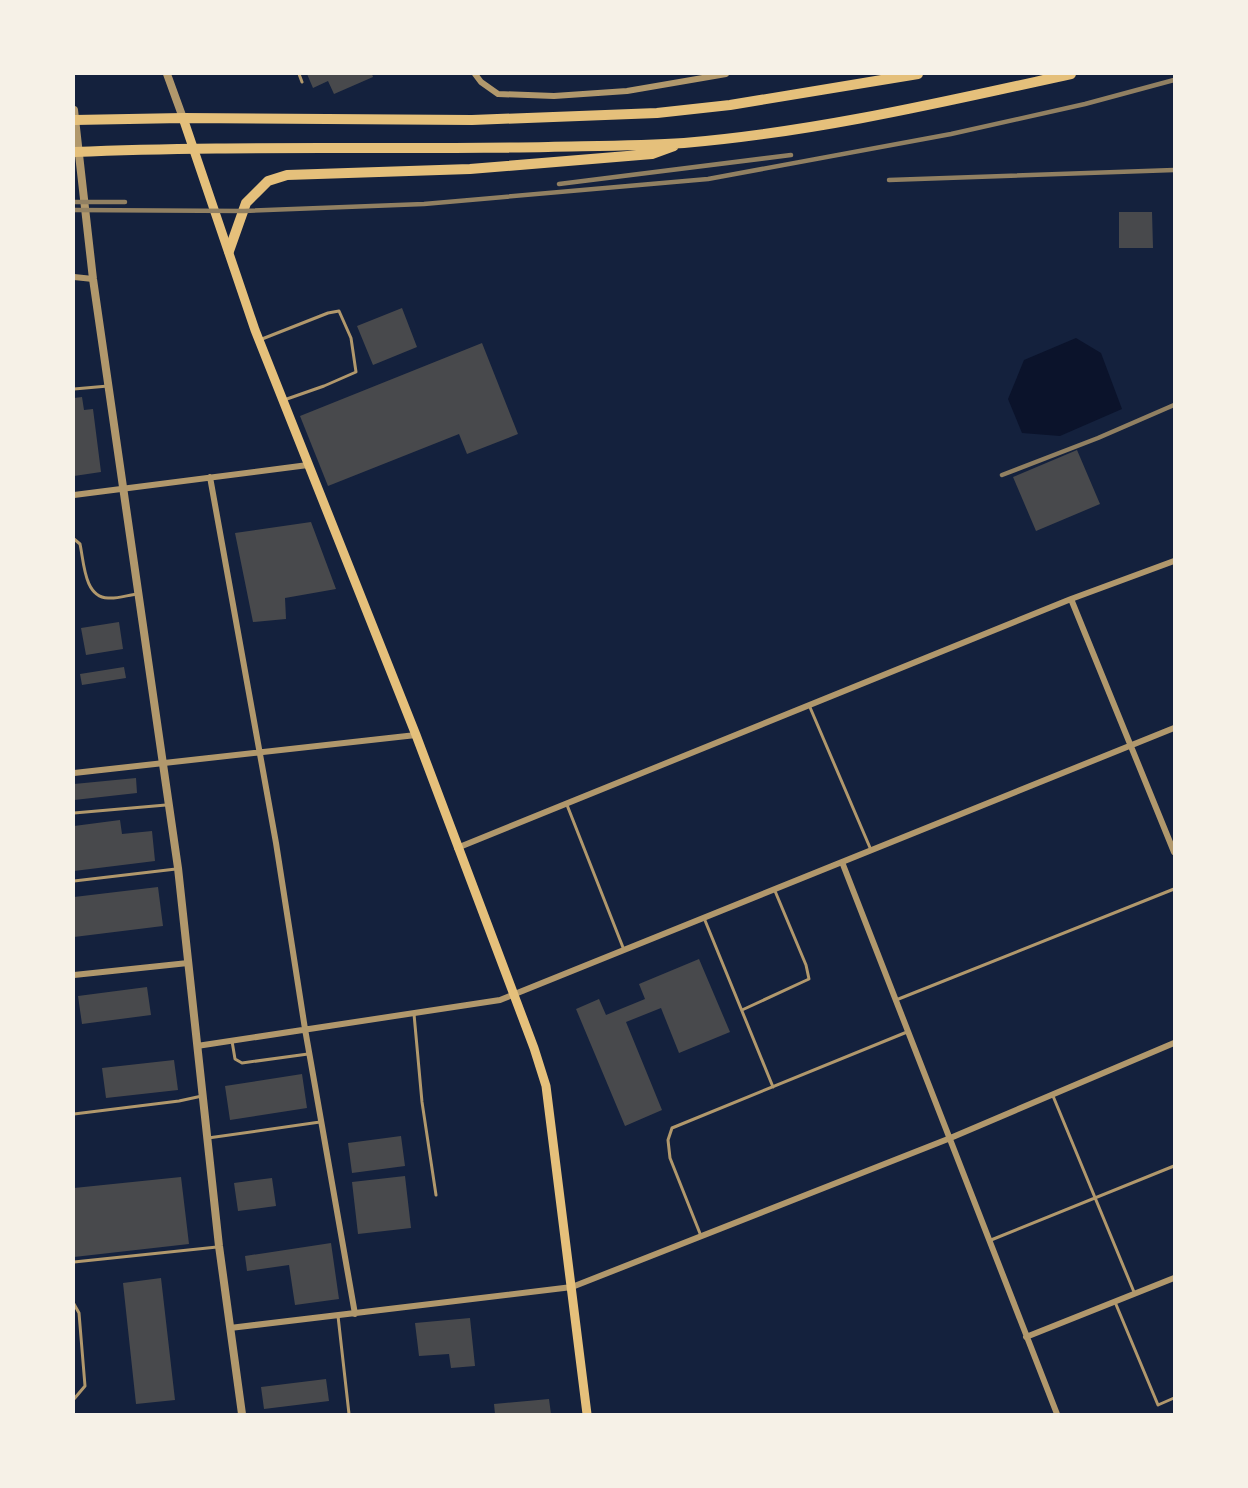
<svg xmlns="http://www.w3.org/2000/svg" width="1248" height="1488" font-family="Overpass,sans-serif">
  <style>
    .water { fill: #0b132b }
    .building { fill: #48494c }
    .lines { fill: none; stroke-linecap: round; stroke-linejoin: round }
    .service { stroke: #b1986c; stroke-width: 3 }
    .minor { stroke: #b1986c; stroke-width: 6 }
    .tertiary { stroke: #b1986c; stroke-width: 8 }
    .secondary { stroke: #e5c07b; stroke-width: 9 }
    .primary { stroke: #e5c07b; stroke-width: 10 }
    .rail { stroke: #918062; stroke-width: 4.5 }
  </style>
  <rect width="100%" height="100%" fill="#14213d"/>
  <!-- water -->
  <path class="water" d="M1076 338 1101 353 1122 409 1060 436 1022 433 1008 399 1024 360Z"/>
  <!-- building -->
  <path class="building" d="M307 74H372L373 77 334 94 328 81 313 88Z
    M1119 212H1152L1153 248H1119Z
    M402 308 417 347 373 365 357 326Z
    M482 343 518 434 467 454 459 434 328 486 300 416Z
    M82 397 84 410 93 409 101 472 74 476V398Z
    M1077 450 1100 504 1036 531 1013 477Z
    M311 522 336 589 285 598 286 619 253 622 235 533Z
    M119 622 123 649 86 655 81 628Z
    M124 667 126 678 82 685 80 674Z
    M136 778 137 793 74 800V784Z
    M120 820 122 834 152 831 155 861 74 871V826Z
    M158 887 163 926 74 937V897Z
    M699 959 730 1032 679 1053 661 1008 626 1022 662 1110 625 1126 576 1009 599 999 606 1015 645 999 639 984Z
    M147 987 151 1015 82 1024 78 996Z
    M174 1060 178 1090 106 1098 102 1068Z
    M302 1074 307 1108 230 1120 225 1086Z
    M401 1136 405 1166 352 1173 348 1143Z
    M405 1176 411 1228 358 1234 352 1182Z
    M181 1177 189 1244 74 1257V1188Z
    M272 1178 276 1206 238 1211 234 1183Z
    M331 1243 339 1299 295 1305 289 1265 247 1271 245 1256Z
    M161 1278 175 1400 136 1404 123 1283Z
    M470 1318 475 1366 451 1368 449 1354 419 1356 415 1323Z
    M326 1379 329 1401 264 1409 261 1387Z
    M549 1399 551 1414H495L494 1404Z"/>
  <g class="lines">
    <!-- service -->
    <path class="service" d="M299 74 302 82
      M262 339 328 313 339 311 351 338 356 372 324 386 284 400
      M74 389 108 386
      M74 539 80 544C84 562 84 597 108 598 117 599 128 595 137 594
      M809 705 871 850
      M567 805 624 950
      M74 813 166 805
      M74 881 176 869
      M704 918 773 1087
      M896 1000 1174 889
      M742 1010 809 979 806 965 775 891
      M414 1014 422 1102 436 1195
      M232 1041 235 1059 242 1063 308 1054
      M1053 1096 1134 1292
      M74 1114 179 1101 202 1096
      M208 1138 320 1122
      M701 1236 670 1158 668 1140 672 1128 907 1032
      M991 1240 1174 1166
      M74 1262 217 1247
      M1115 1302 1158 1405 1174 1398
      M74 1304 79 1313 85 1386 74 1399
      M338 1316 349 1414"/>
    <!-- minor -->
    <path class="minor" d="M475 74 481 82 498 94 554 96 627 91 726 74
      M74 277 93 279
      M210 477 276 843 305 1029 355 1314
      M74 495 308 465
      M1071 599 1174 852
      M74 773 416 735
      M457 848 1071 599 1174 561
      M842 862 1057 1414
      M74 975 188 963
      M197 1046 500 1000 1174 728
      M230 1328 572 1287 948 1139 1174 1043
      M1026 1337 1174 1278"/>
    <!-- tertiary -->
    <path class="tertiary" d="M167 74 183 118
      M74 110 93 279 178 868 219 1246 242 1414"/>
    <!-- secondary -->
    <path class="secondary" d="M183 118 255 330 416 735 534 1048 546 1086 587 1414"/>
    <!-- primary -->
    <path class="primary" d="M74 120 183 118 472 120 657 113 730 105 918 74
      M74 152C232 145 390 150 548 147 593 146 639 146 684 143 815 132 943 102 1071 74
      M229 251 246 203 268 181 287 175 470 169 652 154 674 146"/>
    <!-- rail -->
    <path class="rail" d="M889 180 1174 170
      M559 184 791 155
      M74 202H125
      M74 210 244 211 424 204 708 179 951 134 1085 104 1174 80
      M1002 475 1098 438 1174 405"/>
  </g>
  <!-- border -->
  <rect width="1248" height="1488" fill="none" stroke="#f6f1e7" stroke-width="150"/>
</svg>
